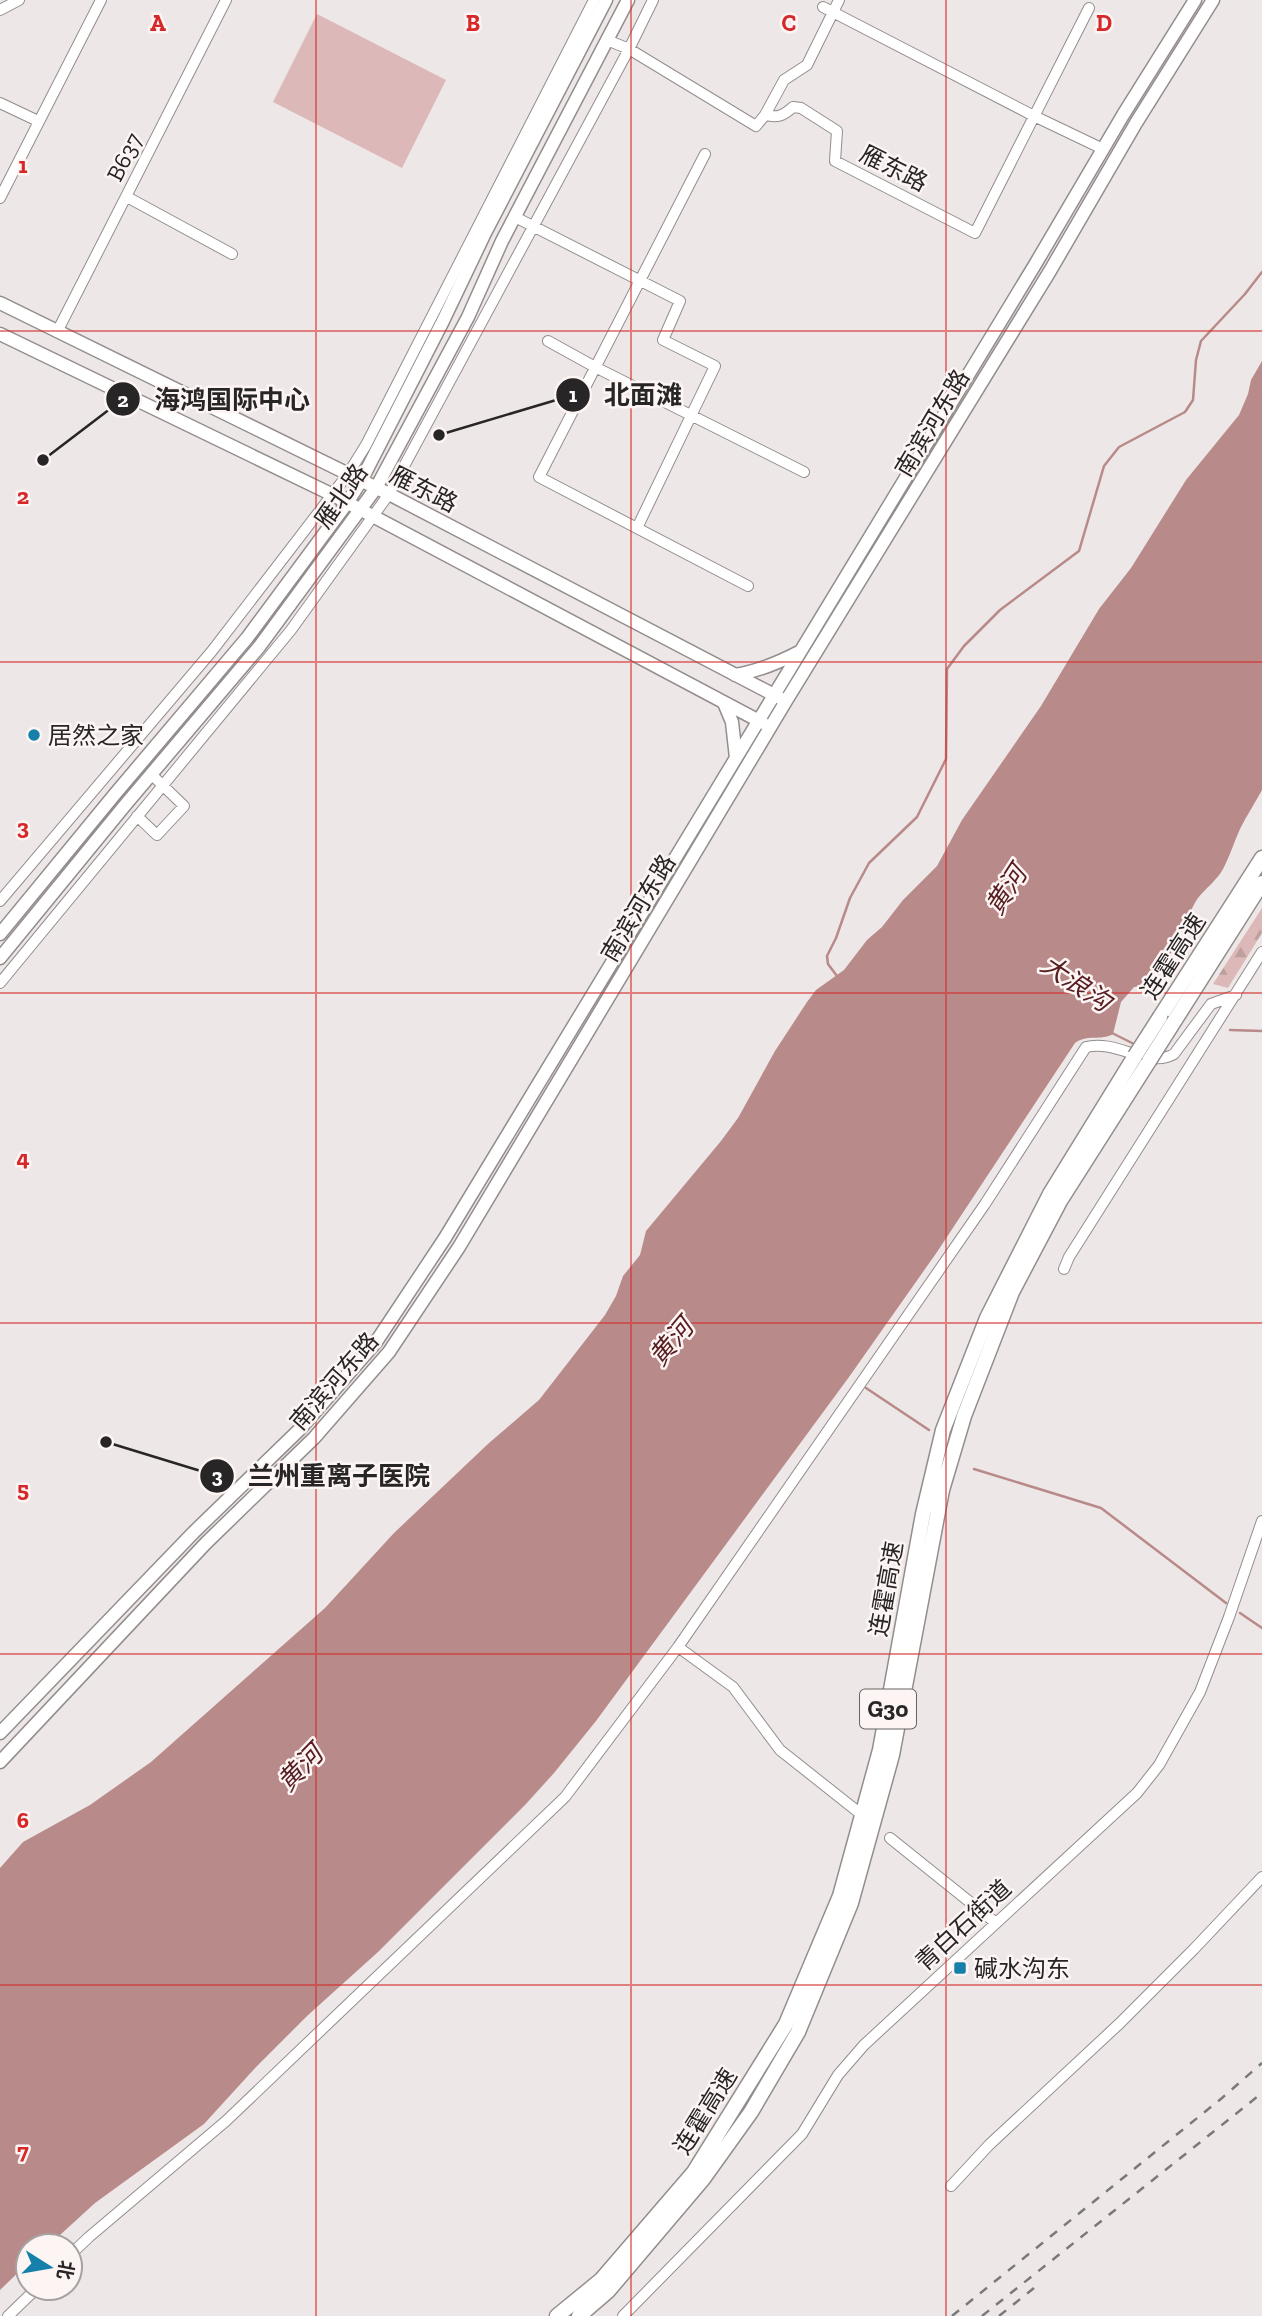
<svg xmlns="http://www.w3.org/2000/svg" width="1262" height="2316" font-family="'Zilla Slab','Noto Sans SC',serif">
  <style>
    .forest { fill: url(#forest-firs) }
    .garden { fill: #dcb9b8 }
    .water { fill: #b88a89 }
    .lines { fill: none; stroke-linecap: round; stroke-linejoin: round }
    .stream { stroke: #b88a89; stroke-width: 2.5 }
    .minor-casing { stroke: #938d8c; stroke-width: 12 }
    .major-casing { stroke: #938d8c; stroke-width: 15 }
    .highway-casing { stroke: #938d8c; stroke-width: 17 }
    .minor { stroke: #fff; stroke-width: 10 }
    .major { stroke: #fff; stroke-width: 12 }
    .highway { stroke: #fff; stroke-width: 14 }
    .rail { stroke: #7c7878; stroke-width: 2.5; stroke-dasharray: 9 9; stroke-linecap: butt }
    .highway-bridge-casing { stroke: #938d8c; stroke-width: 17; stroke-linecap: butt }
    .highway-bridge { stroke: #fff; stroke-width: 14 }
    .grid { fill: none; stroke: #d62828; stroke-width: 2; stroke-opacity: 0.55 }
    .poi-dot { fill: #1580a9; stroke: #fcf5f4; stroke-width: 2.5 }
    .labels { text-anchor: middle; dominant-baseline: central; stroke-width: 5; stroke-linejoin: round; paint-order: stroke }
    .shield { fill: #fcf5f4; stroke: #676363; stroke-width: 2 }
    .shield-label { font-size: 23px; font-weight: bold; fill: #272525 }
    .street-label { font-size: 24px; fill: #272525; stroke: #fcf5f4 }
    .poi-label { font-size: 24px; fill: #272525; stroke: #fcf5f4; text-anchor: start }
    .water-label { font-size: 26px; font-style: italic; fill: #571d20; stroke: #fcf5f4 }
    .grid-label { font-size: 23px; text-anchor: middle; font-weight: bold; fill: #d62828; stroke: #fcf5f4; stroke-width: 5; stroke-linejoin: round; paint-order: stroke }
    .leader { fill: none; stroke: #272525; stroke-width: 2.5 }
    .callout-dot { fill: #272525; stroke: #fcf5f4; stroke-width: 2.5 }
    .mark-label { font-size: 21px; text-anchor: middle; font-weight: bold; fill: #fff }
    .callout-label { font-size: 26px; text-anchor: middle; font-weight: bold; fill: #272525; stroke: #fcf5f4; stroke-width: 5; stroke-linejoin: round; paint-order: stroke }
  </style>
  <defs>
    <pattern id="forest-firs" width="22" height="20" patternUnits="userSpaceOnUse" patternTransform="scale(1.75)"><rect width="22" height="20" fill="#dcb9b8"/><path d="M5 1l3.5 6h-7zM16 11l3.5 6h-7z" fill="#bd9f9e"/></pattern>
  </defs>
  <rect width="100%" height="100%" fill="#eee7e7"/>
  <!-- forest -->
  <path class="forest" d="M1262 908V933L1228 988 1213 984Z"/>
  <!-- garden -->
  <path class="garden" d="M317 14 446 80 402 168 273 102Z"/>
  <!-- water -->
  <path class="water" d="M1262 361V790C1255 803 1247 815 1240 829 1234 842 1230 856 1223 869 1217 880 1206 888 1198 898 1182 921 1167 986 1134 987L1121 1002 1113 1034C1101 1041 1087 1034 1075 1043L937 1252 849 1377 596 1721 554 1773 525 1805 378 1952 307 2016 256 2067 204 2124 95 2203 48 2246H28V2263L0 2290V1868L23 1842 90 1805 151 1762 325 1608 394 1533 489 1443 539 1400 605 1315 616 1296 623 1276 640 1255 646 1231 721 1141 738 1118 775 1051 807 1002 816 990 844 970 867 940 882 927 903 900 937 866 962 820 1041 706 1099 609 1131 568 1186 480 1239 415 1248 394 1251 380Z"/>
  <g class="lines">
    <!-- stream -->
    <path class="stream" d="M837 976 828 964 827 956 836 938 850 898 869 863 917 817 946 759 947 669 964 646 1000 610 1079 551 1104 466 1119 447 1185 412 1193 400 1196 360 1201 341 1245 294 1262 272
      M1230 1030 1262 1031
      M1112 1033 1134 1044
      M866 1388 929 1430
      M974 1469 1101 1508 1226 1603
      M1240 1613 1262 1628"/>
    <defs>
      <path id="minor" d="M823 7 1034 116 1103 149
        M0 10 19 0
        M607 40 629 49 756 126 765 115C778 118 783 116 793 107L801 108 837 131 835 161 975 233 1089 8
        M0 103 38 121
        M765 115 784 80 807 65 839 0
        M705 154 539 477 748 586
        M127 197 232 254
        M0 198 101 0
        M515 217 680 301 663 340 715 366 637 528
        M57 332 226 0
        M548 341 595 367 804 472
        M137 816 157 835 184 806 151 774
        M0 901 212 651 348 474 366 445 594 0
        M0 983 291 630 389 494 629 49 653 0
        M1064 1269 1069 1257 1262 952
        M678 1647 733 1687 780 1750 857 1811
        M890 1838 996 1923
        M951 2186 989 2145 1119 2024 1194 1949 1262 1877
        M70 2255 89 2237 226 2121 565 1797 678 1647 985 1204 1086 1047C1116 1039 1149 1069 1174 1054L1211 1004 1236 995
        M8 2316 37 2288
        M623 2316 802 2134 838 2075 864 2045 1137 1793 1159 1765 1200 1692 1229 1617 1262 1521"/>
      <path id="major" d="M0 303 389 494 780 698
        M0 334 333 495 763 723
        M735 675C759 671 778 663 799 652
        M724 703 732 722 736 758
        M0 934 115 794 247 638 347 503 361 481 443 321 485 233 606 0
        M0 958 126 804 259 647 376 488 468 317 502 241 628 0
        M0 1733 194 1532 299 1430 376 1342 445 1238 1036 263 1123 115 1195 0
        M0 1762 206 1543 314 1438 389 1352 459 1247 786 701 1050 271 1136 123 1213 0"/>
      <path id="highway" d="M1160 1017 1262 858
        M1175 1020 1262 883
        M557 2316 601 2280 694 2172 786 2024 840 1896 880 1750 923 1514 943 1430 987 1318 1050 1194 1135 1056
        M579 2316 608 2291 703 2179 751 2112 798 2032 851 1903 892 1755 942 1490 964 1416 1012 1292 1060 1201 1149 1061"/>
    </defs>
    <!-- minor casing -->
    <use href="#minor" class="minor-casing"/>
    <!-- major casing -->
    <use href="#major" class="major-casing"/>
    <!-- highway casing -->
    <use href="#highway" class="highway-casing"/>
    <!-- minor -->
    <use href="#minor" class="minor"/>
    <!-- major -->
    <use href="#major" class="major"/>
    <!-- highway -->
    <use href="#highway" class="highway"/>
    <!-- rail -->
    <path class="rail" d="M952 2316 1222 2098 1262 2063
      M982 2316 1262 2093
      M999 2316 1034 2288"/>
    <defs>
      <path id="highway-bridge" d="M1135 1056 1160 1017
        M1149 1061 1175 1020"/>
    </defs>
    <!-- highway-bridge casing -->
    <use href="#highway-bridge" class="highway-bridge-casing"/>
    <!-- highway-bridge -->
    <use href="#highway-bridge" class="highway-bridge"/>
  </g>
  <!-- grid -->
  <path class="grid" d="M316 0V2316M631 0V2316M946 0V2316M0 331H1262M0 662H1262M0 993H1262M0 1323H1262M0 1654H1262M0 1985H1262"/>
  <!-- markers -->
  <g class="poi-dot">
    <circle cx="34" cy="735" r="7"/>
    <rect x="953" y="1961" width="14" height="14" rx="3.5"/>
  </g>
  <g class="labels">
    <!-- shield labels -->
    <rect class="shield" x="860" y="1689.5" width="56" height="39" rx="5"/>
    <g class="shield-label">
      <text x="888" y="1709">G30</text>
    </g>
    <!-- street labels -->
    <g class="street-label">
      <text transform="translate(124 157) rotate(-63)">B637</text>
      <text transform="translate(894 168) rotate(27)">雁东路</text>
      <text transform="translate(932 423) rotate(-59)">南滨河东路</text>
      <text transform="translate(424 489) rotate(27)">雁东路</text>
      <text transform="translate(341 496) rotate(-55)">雁北路</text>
      <text transform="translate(638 908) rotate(-59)">南滨河东路</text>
      <text transform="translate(1173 956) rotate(-57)">连霍高速</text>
      <text transform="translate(334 1381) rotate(-49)">南滨河东路</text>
      <text transform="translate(886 1589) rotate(-80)">连霍高速</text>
      <text transform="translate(963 1925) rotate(-43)">青白石街道</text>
      <text transform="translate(705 2111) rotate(-58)">连霍高速</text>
    </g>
    <!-- poi labels -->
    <g class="poi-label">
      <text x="48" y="735">居然之家</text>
      <text x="974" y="1968">碱水沟东</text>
    </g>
    <!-- water labels -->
    <g class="water-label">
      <text transform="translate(1006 890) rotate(-57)">黄河</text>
      <text transform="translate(1076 983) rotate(34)">大浪沟</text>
      <text transform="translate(671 1342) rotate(-50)">黄河</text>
      <text transform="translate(300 1768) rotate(-46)">黄河</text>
    </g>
  </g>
  <g class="grid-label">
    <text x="158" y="31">A</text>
    <text x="473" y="31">B</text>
    <text x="789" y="31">C</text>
    <text x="1104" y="31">D</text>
    <text x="23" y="173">1</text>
    <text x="23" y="504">2</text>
    <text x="23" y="835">3</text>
    <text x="23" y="1166">4</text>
    <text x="23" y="1497">5</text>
    <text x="23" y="1828">6</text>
    <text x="23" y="2159">7</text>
  </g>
  <!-- callouts -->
  <path class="leader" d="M439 435L573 395M43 460L123 399M106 1442L217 1476"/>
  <g class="callout-dot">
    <circle cx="439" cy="435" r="7"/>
    <circle cx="43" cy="460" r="7"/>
    <circle cx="106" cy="1442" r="7"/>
    <circle cx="573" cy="395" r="18"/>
    <circle cx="123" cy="399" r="18"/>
    <circle cx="217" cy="1476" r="18"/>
  </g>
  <g class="mark-label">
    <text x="573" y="402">1</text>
    <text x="123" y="407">2</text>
    <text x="217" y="1483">3</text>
  </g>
  <g class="callout-label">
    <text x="643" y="404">北面滩</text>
    <text x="232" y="409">海鸿国际中心</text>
    <text x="339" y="1485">兰州重离子医院</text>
  </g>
  <!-- north arrow -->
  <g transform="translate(49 2267) rotate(101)"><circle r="33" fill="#fcf5f4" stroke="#a7a2a1" stroke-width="2"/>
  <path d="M0-5L12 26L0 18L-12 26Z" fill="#1580a9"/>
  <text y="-10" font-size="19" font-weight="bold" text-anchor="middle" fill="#272525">北</text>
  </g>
</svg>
